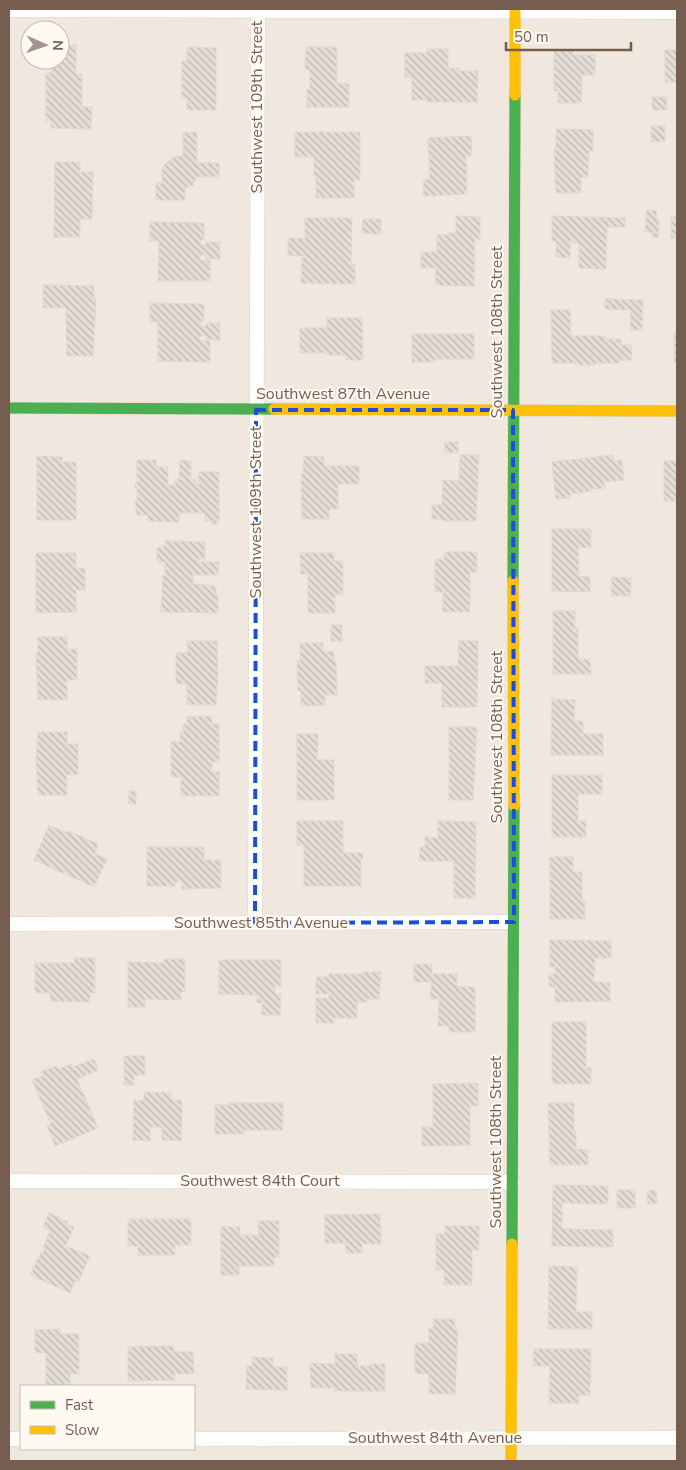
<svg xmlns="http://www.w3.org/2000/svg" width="686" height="1470" font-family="'Nunito Sans',sans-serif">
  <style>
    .residential { fill: #f0e8de; fill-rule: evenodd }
    .building { fill: url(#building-back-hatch); stroke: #e0d9d2 }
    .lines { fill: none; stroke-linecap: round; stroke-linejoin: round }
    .street-casing { stroke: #d7d2ce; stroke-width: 15 }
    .fast-casing { stroke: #d8d2cd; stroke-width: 12 }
    .slow-casing { stroke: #d8d2cd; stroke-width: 12 }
    .street { stroke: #fefefd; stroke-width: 14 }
    .fast { stroke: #4caf50; stroke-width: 11 }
    .slow { stroke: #ffc107; stroke-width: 11 }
    .marked { fill: none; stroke: #1d4ed8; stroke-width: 4; stroke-dasharray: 10 6; stroke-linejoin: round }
    .labels { text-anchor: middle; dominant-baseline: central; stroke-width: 4; stroke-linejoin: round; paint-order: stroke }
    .street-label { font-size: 16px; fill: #755e50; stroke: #fefaf2 }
  </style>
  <defs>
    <pattern id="building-back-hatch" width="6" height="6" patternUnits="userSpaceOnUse" patternTransform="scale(1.25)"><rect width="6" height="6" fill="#e5ded7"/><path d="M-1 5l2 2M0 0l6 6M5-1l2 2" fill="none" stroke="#beb7b1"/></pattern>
  </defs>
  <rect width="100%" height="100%" fill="#f8f5f0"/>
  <!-- residential -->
  <path class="residential" d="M9 9H677V1461H9ZM30 30H60V60H30ZM21 1386H194V1449H21Z"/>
  <!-- building -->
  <path class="building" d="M60 45H76V74H82V107H92L91 129 51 128V121H46V73H52V60H60Z
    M187 47 216 48V110H187V98H182V61H187Z
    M306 47H337V83L349 84V107H307V89L310 90V70H305Z
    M427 49H448V68H459L458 71H478L477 102H427V100H412V77H405V53H427Z
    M554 50H573V55H595V75H582L581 103H558V91H554Z
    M665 50H677V82H665Z
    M652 97H667V110H652Z
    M651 126H665V141L651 142Z
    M556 129 593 130V151H589L588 177H581V193H556L554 150H556Z
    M197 132V163H219V177H196L193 185 185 188V200H156V183H162V170L165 164 174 157 183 156V133Z
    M295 132H360V180H354V198H316V177L314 176V157H295Z
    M471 136 472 155 466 156 467 194 423 196 424 180 430 179 428 138Z
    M55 162H80V172H93L92 219H80V237H54Z
    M647 210 657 211 656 219H659L658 238 652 237 653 233 645 232Z
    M456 216 480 217V239H475L474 286 435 285 436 268H421V252H437V235H448V233H456Z
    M552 216 625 218V227H607L606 269 579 268V243H572L573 241H570V258L556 257V241H552Z
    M671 217H677V238H671Z
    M305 218H352L351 264H355V284L301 283 302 258H305V256L288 255V238L305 239Z
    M363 219H381V234L362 233Z
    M150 222 204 223V240H201L200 245H206V242H220V259H206V255H200V260H210V281H158L159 241H150Z
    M43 285 94 286V299H96L93 356H67L66 308H43Z
    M605 299 643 300 642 330H630L631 310 605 309Z
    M150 303 204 304V321H201L200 326H206V323H220V340L205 339 206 336H200V341H210V362L158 361V322H150Z
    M551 310H570L571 336H605V339H621V345H631L632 360H620V363H595V365H576V363H552Z
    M327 318H362L363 360H346V355H327V353H300V328H327Z
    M674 332H677V362H674Z
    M412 334H474V359H435V362H412Z
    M445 442H458V453H445Z
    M460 455H479L476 521H443V519H432V505H442L443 480 459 481Z
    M613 455 614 461 622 460 624 480 604 482 605 488 591 489V491L570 494V498L556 499 552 462Z
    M37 456 62 457V462H76V520H37Z
    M304 456 324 457V466H359V484H338V509H329V519H302L301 474H303Z
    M137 460H156V467H168V485H175V479L179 480 180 460 191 461V479L196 480V485L199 486V472H219V521H217V524H211V521H205V513H179V522L148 521V515H137L135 502H137V488H135V483H137Z
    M664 461H677V501H664Z
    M552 529H591V548H578L579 577H590V592L552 591Z
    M165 541 205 542V559H198V562H219L218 575H193V584L216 586V595H218V613L161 612 163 575H165V562H159V559L157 560V548H159V546H165Z
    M444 552H477V572H470V612H443V592H435V559H444Z
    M36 553H76V568H85V590H76V612L36 613Z
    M300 553H334V561H343V595L335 594V613H308V574H301Z
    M612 577 631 578 630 596H611Z
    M553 611H575V629H578V659H590L591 674H553Z
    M331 625H342V641H331Z
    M38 637H67V649H77V680H67V700H38L36 653H38Z
    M187 641H217L218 684 217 683 216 705H187V684H176V653H188Z
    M459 641H478L477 707H442V683H425V666H458Z
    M300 643H323V652L334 651V662H336L337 695H325V705L301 706V691H298L297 661H300Z
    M552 699 575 700 574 721H583V734H603V755H551Z
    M212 716V724H219V762H212V772H219V796H181V777H171V742H180V732H183V724H187V717Z
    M449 727H477L473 800H449Z
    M38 732H67V744H78V774L67 775V795H38L36 761Z
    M297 734H318L317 760H334V800H297Z
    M552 775H602V794H578V821H586V837H552Z
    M129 791H136V804H129Z
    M297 821H343V853H363L362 859H361V886H304V845H297Z
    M438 821 476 822 475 898H454V861H419L420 847H425V837L438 838Z
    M49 825 67 833 68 831 98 844 95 854 107 859 94 887 34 860Z
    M147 847H204V860H221V888L182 889V882H175V886H147Z
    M550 857H573V872H582V900H585V919H550Z
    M550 940 611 941V958H595V976H594L593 982 610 983V1001L555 1002V988L549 986V974H555V967H550Z
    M74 958H95V993H90V1002L50 1001V993H35V963H75Z
    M164 959H185V991L181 992V1000L145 999V1007H128V962L164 963Z
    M219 960H281V986H275V994H281L280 1015H262V1003H257V995L219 994Z
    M414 964H432V974H457V987H475V1032H449V1026H438L439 999H430L432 982H414Z
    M362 972H381L379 999H366L367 1002H357V1018H333L334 1023H316V998H329V994H316V977H329V974H361Z
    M552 1022H586V1068L591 1067V1084H552Z
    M124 1056H145V1075H134V1085H124Z
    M94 1059 98 1070 77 1079 98 1128 55 1146 47 1126 51 1124 32 1080 42 1076 40 1072 57 1066 58 1069 71 1064 73 1067Z
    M478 1083V1106H470V1145L422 1146V1127H433V1084Z
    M144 1092 171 1093V1100H182L181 1141 162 1140V1127H150V1141L133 1140 134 1100 144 1101Z
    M229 1103H283V1130H244V1134H215V1105H229Z
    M548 1103H574V1131H576V1149L588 1150V1165H550Z
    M553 1185 608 1186V1204L562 1203V1229L613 1230V1247L552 1246Z
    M617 1190H635V1208H617Z
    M656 1190 657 1203 648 1204 647 1191Z
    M49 1213 68 1222 67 1225 74 1227 66 1246 90 1256 78 1282 75 1281 70 1293 30 1275 41 1252 43 1253 45 1249 43 1248 50 1231 43 1227Z
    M380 1214 381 1244H362V1253H346L345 1243H325V1215Z
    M128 1219H191V1245H175V1255H138V1246H128Z
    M258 1221H279V1257H274V1266H239V1275H221V1227H240V1235H259Z
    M445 1226H479V1250H472V1285H444V1270H436V1234H445Z
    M549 1266 577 1267 576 1312H592V1329H548Z
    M434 1319H455V1329H458L455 1394H429V1374L415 1373V1343H429V1328H433Z
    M60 1329V1334H79V1374H70V1386H46V1352L35 1353V1330Z
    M174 1346V1352H193L194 1373 174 1374 175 1380 128 1381V1347Z
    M534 1349H591L590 1395H579V1403H549L550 1366H533Z
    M335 1354H357V1366H370V1364H385V1391H334V1388H311L310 1363 335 1364Z
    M252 1357 273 1358V1367H287V1390L246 1389 247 1366H252Z"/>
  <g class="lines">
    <defs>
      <path id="street" d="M9 10 677 12
        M255 923 258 12
        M9 924 514 922
        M9 1181 512 1182
        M9 1439H21
        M194 1439 677 1438"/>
      <path id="fast" d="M9 408 274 409
        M513 581 515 95
        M512 1244 514 806"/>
      <path id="slow" d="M515 95V12
        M274 409 677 411
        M513 581 514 806
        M511 1461 512 1244"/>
    </defs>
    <!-- street casing -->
    <use href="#street" class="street-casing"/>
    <!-- fast casing -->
    <use href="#fast" class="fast-casing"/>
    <!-- slow casing -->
    <use href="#slow" class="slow-casing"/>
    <!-- street -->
    <use href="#street" class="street"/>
    <!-- fast -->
    <use href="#fast" class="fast"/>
    <!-- slow -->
    <use href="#slow" class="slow"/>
  </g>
  <!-- marked area -->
  <path class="marked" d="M256 410H513L514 922 255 923Z"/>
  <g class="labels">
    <!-- street labels -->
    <g class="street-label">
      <text transform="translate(257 107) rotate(-90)">Southwest 109th Street</text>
      <text transform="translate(497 332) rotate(-90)">Southwest 108th Street</text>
      <text x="343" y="394">Southwest 87th Avenue</text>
      <text transform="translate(256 512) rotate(-90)">Southwest 109th Street</text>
      <text transform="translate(497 737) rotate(-90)">Southwest 108th Street</text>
      <text x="261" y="923">Southwest 85th Avenue</text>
      <text transform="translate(496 1142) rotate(-90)">Southwest 108th Street</text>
      <text x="260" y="1181">Southwest 84th Court</text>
      <text x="435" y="1438">Southwest 84th Avenue</text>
    </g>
  </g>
  <!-- border -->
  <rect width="686" height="1470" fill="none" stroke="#755e50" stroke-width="20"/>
  <!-- legend -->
  <rect x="20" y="1385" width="175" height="65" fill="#fefaf2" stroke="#c7bcb1"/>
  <rect x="30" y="1401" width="25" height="8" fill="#4caf50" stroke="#c7bcb1"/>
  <text x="65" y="1410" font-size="15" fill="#755e50">Fast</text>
  <rect x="30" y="1426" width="25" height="8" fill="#ffc107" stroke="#c7bcb1"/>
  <text x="65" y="1435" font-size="15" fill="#755e50">Slow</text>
  <!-- north arrow -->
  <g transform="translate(45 45) rotate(92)"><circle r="24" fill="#fefaf2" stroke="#c7bcb1"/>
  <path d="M0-4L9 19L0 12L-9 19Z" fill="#a39388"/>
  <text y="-8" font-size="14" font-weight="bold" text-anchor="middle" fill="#755e50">N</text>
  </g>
  <!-- scale -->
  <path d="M506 42v8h125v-8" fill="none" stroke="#755e50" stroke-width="2.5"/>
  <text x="514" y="42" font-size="15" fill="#755e50" stroke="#fefaf2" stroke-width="4" paint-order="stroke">50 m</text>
</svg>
